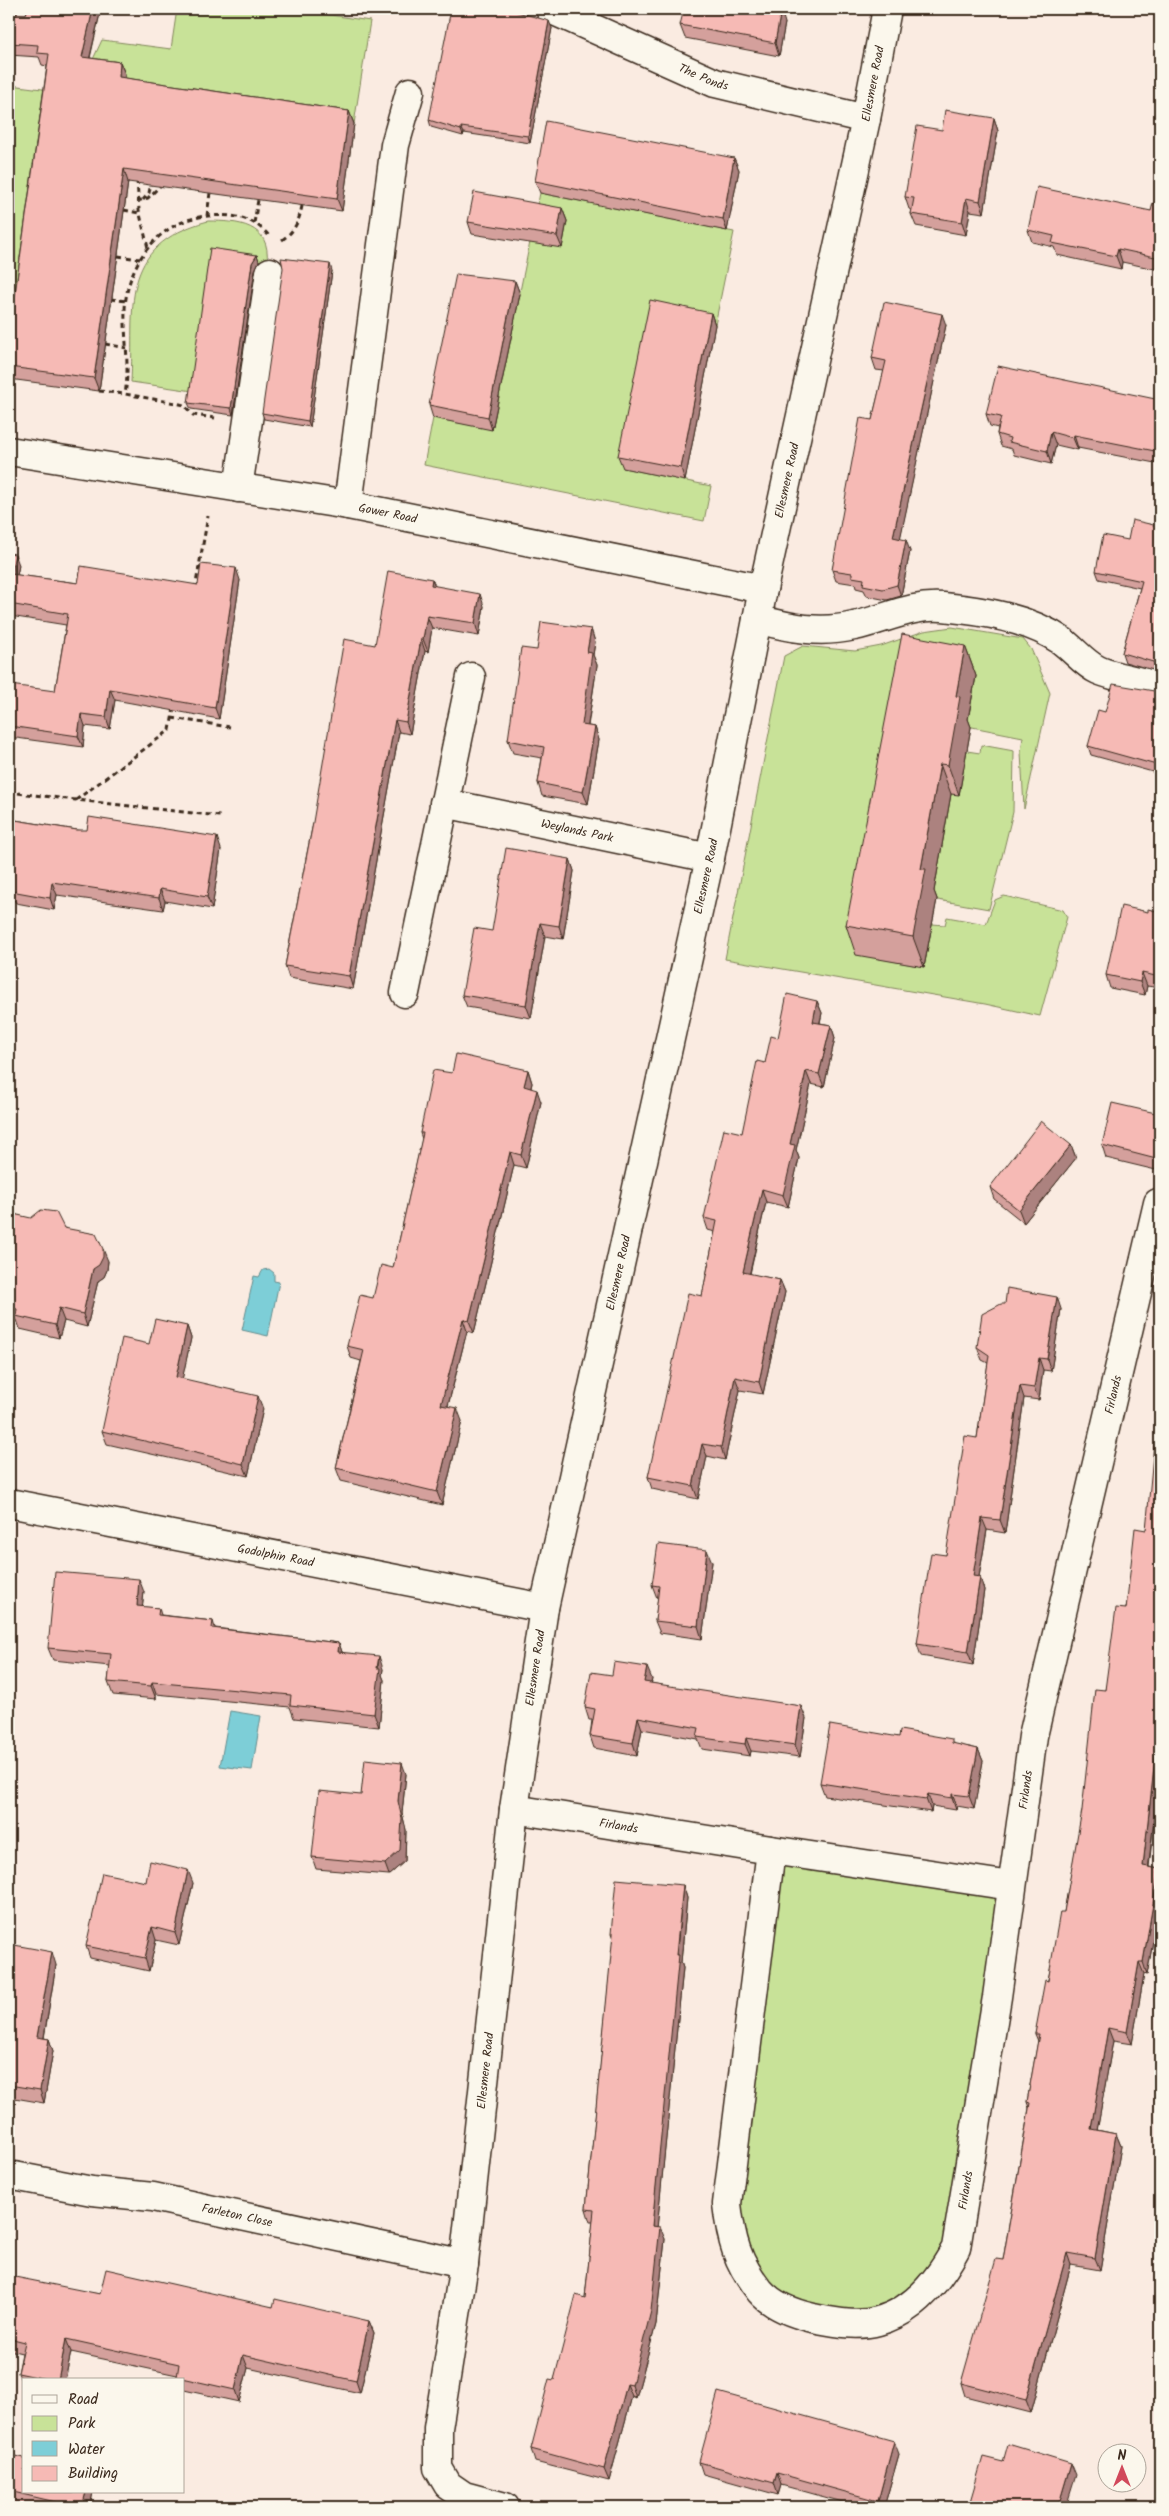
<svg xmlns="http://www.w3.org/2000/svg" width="1169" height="2516" font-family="Kalam,sans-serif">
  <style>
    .green { fill: #c8e298; stroke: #82865b }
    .water { fill: #7dced7; stroke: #638c8d }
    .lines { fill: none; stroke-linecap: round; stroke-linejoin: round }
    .minor-casing { stroke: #3b2a1e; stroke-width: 31 }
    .path { stroke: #3b2a1e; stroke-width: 3; stroke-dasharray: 5 4; stroke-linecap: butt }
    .minor { stroke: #fbf7ec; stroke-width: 28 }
    .wall { fill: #d4a09c; stroke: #3b2a1e }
    .shaded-wall { fill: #ac827f; stroke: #3b2a1e }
    .building { fill: #f6bab5; stroke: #3b2a1e }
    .labels { text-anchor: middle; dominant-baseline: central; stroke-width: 4; stroke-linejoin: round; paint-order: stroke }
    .street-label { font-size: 12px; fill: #3b2a1e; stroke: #fbf7ec }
  </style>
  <rect width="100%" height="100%" fill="#faebe1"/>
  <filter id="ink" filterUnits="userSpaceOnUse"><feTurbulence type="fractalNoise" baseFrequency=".02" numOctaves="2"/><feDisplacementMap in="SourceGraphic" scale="10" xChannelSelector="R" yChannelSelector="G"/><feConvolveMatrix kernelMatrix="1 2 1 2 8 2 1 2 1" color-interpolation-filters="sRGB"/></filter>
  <g filter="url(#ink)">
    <!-- green -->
    <path class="green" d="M177 9H291L370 21 354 124 310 118 40 159 9 381 10 85 74 93V100L102 40 171 49Z
      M540 193 734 232 715 325 655 313 623 468 711 486 704 521 424 465 433 418 492 429Z
      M208 221C238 221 271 224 267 262L213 255 193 391 131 382C135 308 116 246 208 221Z
      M952 627 1023 639 1031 649 1050 693 1024 809 1021 752 1023 737 967 726 976 676 912 664 967 751 980 753 981 745 1014 751 1013 812 989 909 932 899 856 954 924 967 932 924 945 925 947 917 986 924 995 900 1004 896 1063 910 1067 917 1040 1016 985 1004 725 959 784 656 803 646 855 651 881 646 924 631Z
      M771 1850 1011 1886 956 2248 904 2309 792 2313 730 2235Z"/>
    <!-- water -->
    <path class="water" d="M269 1269 274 1273V1281L279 1282 268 1336 242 1330 254 1276 259 1277 263 1270Z
      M230 1711 261 1716 252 1770 220 1766Z"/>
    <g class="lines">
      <defs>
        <g id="minor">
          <path id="s1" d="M550 9 715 83 866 119"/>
          <path id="s2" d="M9 451 348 505 763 589"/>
          <path d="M238 488 270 272"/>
          <path d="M348 505 395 145 410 92"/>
          <path d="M757 619C790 628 820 634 854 626 883 620 912 604 943 607 984 611 1028 618 1062 641 1074 650 1085 664 1098 670 1116 678 1141 681 1160 686"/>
          <path id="s3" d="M444 803 710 858"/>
          <path d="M405 993 471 677"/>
          <path id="s4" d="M9 1503 544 1608"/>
          <path id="s5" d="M514 1809 771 1850 727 2204C731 2239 737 2263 760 2291 773 2306 795 2314 813 2318 834 2322 857 2327 878 2321 915 2311 939 2280 956 2248L997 1997 1033 1736 1158 1203"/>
          <path d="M771 1850 1011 1886"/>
          <path id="s6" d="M9 2175 92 2191 153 2197 464 2264"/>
          <path id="s7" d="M505 2507 464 2496 448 2485 438 2468V2428L464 2264 514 1809 544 1608 710 858 763 589 866 119 887 9"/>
        </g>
      </defs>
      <!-- minor casing -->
      <use href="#minor" class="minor-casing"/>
      <!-- path -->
      <path class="path" d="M137 180 139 210 148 248
        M143 200 149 193 151 183
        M137 201 148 198 160 186
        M124 210 139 213
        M207 216 210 193
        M254 223 258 200
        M282 240C295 231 299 221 302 206
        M118 256 140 259
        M111 299 126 301
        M105 344 127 348
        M99 391 125 394
        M215 418 193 415 184 405 176 403 125 394C130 366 124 338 125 310 126 264 160 219 208 216 233 214 254 217 270 237
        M195 589 208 516
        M174 708 170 730 76 800 220 816
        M172 718 230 727
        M9 792 76 800"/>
      <!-- minor -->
      <use href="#minor" class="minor"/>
    </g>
    <!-- wall -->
    <path class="wall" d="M28 9H101L90 58 120 62 125 74V78L349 111 354 124 342 211 128 182 99 391 9 379V336L47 66 42 65 39 57 9 55V13L26 14Z
      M785 23 779 56 685 38 680 25Z
      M552 28 530 143 464 133 463 136 431 127 429 120Z
      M994 118 998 131 984 213 970 211 966 235 916 226 911 214 912 210 909 209 905 197 942 130Z
      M734 158 739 170 727 231 540 193 535 181Z
      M1160 205V270L1122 262 1121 269 1057 255 1054 247 1032 242 1028 230 1151 211Z
      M562 208 567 221 562 248 472 234 468 222Z
      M257 255 259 261 255 270 233 415 191 409 188 403Z
      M332 271 310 427 264 419 262 413Z
      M515 281 520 294 492 430 433 418 429 405Z
      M711 313 715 325 685 481 623 468 618 456Z
      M946 325 900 538 910 551 901 596 887 600 867 596 864 590 856 588 855 584 836 581 832 570 872 420 884 371 876 370 872 358Z
      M1160 401V464L1078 448V450L1056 445 1051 464 1014 455 1012 449 1001 446 997 434 998 428 990 426 986 414Z
      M1160 517V672L1125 662 1122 653 1140 588 1099 579 1096 571 1128 540 1158 526Z
      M9 553 19 565 17 575 78 583 198 585 240 580 219 719 115 700 110 729 85 726 83 747 9 737V695L55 691 66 625 10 616 9 625Z
      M432 579 435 586 484 606 479 636 432 628 428 652 425 651 410 734 399 732 353 989 289 978 285 966 312 828 375 645Z
      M591 629 595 642 593 655 597 665 588 726 595 727 599 740 588 804 542 796 538 783 542 758 513 753 508 740 537 650Z
      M965 646 976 676 968 719 971 727 959 795 951 794 934 891 937 899 924 967 856 955 846 925Z
      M1160 692V774L1091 755 1088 746 1105 712Z
      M9 819 77 830 221 849 212 909 165 901 163 910 57 895 54 910 16 903 14 900 9 899Z
      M570 859 574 871 563 939 545 936 531 1018 467 1007 462 995 492 931Z
      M1148 912H1160V988L1147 986 1145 995 1110 988 1106 975Z
      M817 1001 822 1013 820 1023 831 1025 835 1038 824 1087 811 1084 796 1150 799 1158 788 1207 766 1202 750 1274 780 1280 785 1292 763 1394 740 1390 725 1460 707 1456 698 1499 652 1489 648 1477 702 1296 715 1232 708 1230 704 1218 742 1133 765 1063 778 1038Z
      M528 1070 532 1083 531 1088 541 1102 526 1168 514 1165 474 1333 467 1331 448 1406 462 1421 442 1505 341 1481 336 1468 361 1361 351 1358 347 1346 373 1298 393 1268 422 1139 420 1133 452 1073Z
      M1160 1114V1171L1106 1158 1102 1145Z
      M1071 1145 1076 1158 1024 1223 994 1199 990 1187Z
      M9 1213 64 1228 108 1261 107 1270 104 1277 98 1281 87 1327 64 1321 59 1338 20 1329 17 1320 9 1318Z
      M1061 1309 1051 1371 1043 1370 1039 1400 1024 1398 1005 1533 987 1530 979 1577 984 1590 973 1665 921 1656 917 1644 946 1555 977 1438 988 1363 982 1360 977 1347Z
      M187 1326 191 1338 182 1379 263 1409 248 1476 107 1444 102 1431 149 1344Z
      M1160 1445V1768L1149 1867 1159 1869 1160 1872V1901L1147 1975 1144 1974 1132 2044 1113 2041 1097 2130 1116 2134 1121 2146 1100 2270 1071 2265 1031 2413 965 2396 961 2383 1003 2260 1029 2108 1027 2102 1038 2041 1035 2034 1064 1912 1105 1690 1146 1530Z
      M712 1562 702 1639 660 1633 655 1621 658 1598H657L652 1585Z
      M144 1592 142 1607 159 1608 161 1615 213 1621 215 1628 339 1643 342 1652 383 1669 382 1675 384 1680 379 1727 294 1718 290 1707 156 1694V1699L113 1695 108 1682 110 1666 53 1660 48 1648Z
      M612 1675 652 1679 651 1683 806 1718 800 1757 751 1751 750 1756 702 1749 698 1739 642 1729 637 1756 594 1748 590 1736 592 1720H589L585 1707Z
      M899 1737 954 1744 978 1749 983 1761 974 1809 957 1806 956 1810 932 1806 931 1812 825 1796 820 1783Z
      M406 1774 402 1813 406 1830 405 1861 389 1875 316 1869 312 1857 361 1795Z
      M146 1882 193 1883 179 1945 156 1940 149 1971 90 1958 86 1946Z
      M683 1885 687 1898 681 1962 683 1968 657 2227 665 2239 656 2324 636 2398 632 2396 609 2481 535 2462 531 2449 554 2380 585 2298 593 2222H590L586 2209 613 1940 611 1934Z
      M9 1944 56 1965 44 2038 49 2039 53 2051 44 2103 9 2097Z
      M9 2282 100 2294 273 2307 369 2321 374 2333 360 2393 248 2368 239 2402 184 2390V2380H178L177 2377V2375L71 2352 65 2380H24V2385H23L18 2373 22 2353 9 2350Z
      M899 2454 884 2507H861L781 2485 778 2495 703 2474 699 2462Z
      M9 2481 24 2492H93L90 2507H30L11 2503 9 2496Z"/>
    <!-- shaded-wall -->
    <path class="shaded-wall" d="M93 9H101L87 69 82 57Z
      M781 10 785 23 779 56 775 43Z
      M549 21 552 28 530 143 528 136Z
      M120 62 125 74 124 90 119 77Z
      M349 111 354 124 342 211 337 199Z
      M994 118 998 131 984 213 980 201Z
      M461 127 464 133 463 136 461 130Z
      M734 158 739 170 727 231 723 219Z
      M124 169 128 182 99 391 94 378Z
      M966 198 970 211 966 235 962 222Z
      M562 208 567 221 562 248 557 236Z
      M1118 249 1122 262 1121 269 1116 256Z
      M257 255 259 261 255 270 233 415 231 408 252 263Z
      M330 264 332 271 310 427 308 421Z
      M515 281 520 294 492 430 488 417Z
      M711 313 715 325 685 481 681 468Z
      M942 314 946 325 898 549 893 537Z
      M1051 432 1056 445 1051 464 1047 451Z
      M1074 435 1078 448V450L1073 438Z
      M906 540 910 551 901 596 897 585Z
      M15 554 19 565 15 586 11 574Z
      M236 568 240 580 219 719 215 708Z
      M432 579 437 591 431 585Z
      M480 594 484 606 479 636 475 623Z
      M9 611 10 616 9 625Z
      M427 616 432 628 428 652 423 639Z
      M591 629 595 642 593 655 597 665 586 737 582 725 587 652Z
      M421 639 425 651 410 734 406 722Z
      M965 646 976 676 968 719 971 727 959 795 948 765 956 696Z
      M110 689 115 700 110 729 106 717Z
      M81 714 85 726 83 747 78 736Z
      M395 720 399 732 353 989 349 976Z
      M595 727 599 740 588 804 583 792Z
      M940 764 951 794 934 891 937 899 924 967 913 937 921 869Z
      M217 837 221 849 212 909 207 897Z
      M570 859 574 871 563 939 559 926Z
      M52 882 57 895 54 910 50 898Z
      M160 889 165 901 163 910 159 898Z
      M540 923 545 936 531 1018 526 1005Z
      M1142 973 1147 986 1145 995 1140 982Z
      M817 1001 822 1013 817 1034 813 1022Z
      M831 1025 835 1038 824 1087 819 1074Z
      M528 1070 532 1083 528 1099 524 1086Z
      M806 1071 811 1084 796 1150 799 1158 788 1207 783 1195 790 1144Z
      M537 1090 541 1102 526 1168 521 1155Z
      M1071 1145 1076 1158 1024 1223 1019 1210Z
      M510 1152 514 1165 474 1333 469 1321Z
      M762 1189 766 1202 747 1285 743 1272Z
      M103 1249 108 1261 107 1270 104 1277 98 1281 87 1327 83 1314 93 1269Z
      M780 1280 785 1292 763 1394 759 1382Z
      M1057 1297 1061 1309 1051 1371 1047 1359Z
      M59 1308 64 1321 59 1338 55 1325Z
      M463 1319 467 1331 445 1417 441 1405Z
      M187 1326 191 1338 180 1390 176 1377Z
      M1039 1358 1043 1370 1039 1400 1034 1388Z
      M735 1377 740 1390 725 1460 721 1447Z
      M1020 1386 1024 1398 1005 1533 1000 1520Z
      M258 1396 263 1409 248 1476 243 1464Z
      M457 1408 462 1421 442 1505 437 1492Z
      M702 1444 707 1456 698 1499 693 1486Z
      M982 1518 987 1530 977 1588 973 1576Z
      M707 1550 712 1562 702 1639 698 1626Z
      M980 1577 984 1590 973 1665 968 1652Z
      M139 1579 144 1592 141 1619 137 1606Z
      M339 1643 343 1655 338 1652Z
      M379 1656 383 1669 382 1675 384 1680 379 1727 374 1714Z
      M647 1667 652 1679 649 1694 644 1682Z
      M152 1682 156 1694V1699L151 1686Z
      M801 1706 806 1718 800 1757 795 1745Z
      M638 1717 642 1729 637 1756 633 1743Z
      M1158 1732 1160 1737V1768L1147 1879 1143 1866Z
      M746 1738 751 1751 750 1756 745 1744Z
      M978 1749 983 1761 974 1809 969 1796Z
      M402 1763 406 1774 402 1813 406 1830 405 1861 389 1875 385 1864 398 1801Z
      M928 1794 932 1806 931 1812 926 1799Z
      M952 1794 957 1806 956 1810 952 1798Z
      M1159 1869 1160 1872V1901L1147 1975 1143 1962Z
      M188 1870 193 1883 179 1945 175 1933Z
      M683 1885 687 1898 681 1962 683 1968 656 2239 652 2226Z
      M152 1927 156 1940 149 1971 145 1958Z
      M52 1952 56 1965 42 2049 37 2037Z
      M1139 1962 1144 1974 1132 2044 1127 2032Z
      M1108 2028 1113 2041 1095 2142 1091 2129Z
      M49 2039 53 2051 44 2103 40 2090Z
      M1116 2134 1121 2146 1100 2270 1095 2258Z
      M9 2201 11 2206 9 2217Z
      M9 2224 12 2234 9 2268Z
      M660 2227 665 2239 656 2324 636 2398 632 2385Z
      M1067 2253 1071 2265 1031 2413 1026 2400Z
      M369 2321 374 2333 360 2393 356 2381Z
      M66 2339 71 2352 65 2380H58Z
      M243 2355 248 2368 239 2402 235 2390Z
      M627 2384 632 2396 609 2481 604 2469Z
      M894 2441 899 2454 884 2507H880L878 2501Z
      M1071 2463 1076 2475 1066 2507H1058Z
      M777 2473 781 2485 778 2495 774 2483Z
      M86 2492H93L90 2507H82Z"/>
    <!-- building -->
    <path class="building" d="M28 9H93L82 57 120 62 119 77 349 111 337 199 124 169 94 378 9 367V336L49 54 37 53 38 45 9 43V13L26 14Z
      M451 9H489L514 11 549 21 528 136 461 127V130L429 120Z
      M684 9H774L781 10 775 43 680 25Z
      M945 110 994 118 980 201 966 198 962 222 911 214 914 198 905 197 917 126 942 130Z
      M546 121 734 158 723 219 535 181Z
      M1037 187 1151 211 1153 203 1160 205V258L1118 249 1116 256 1052 243 1054 236 1028 230Z
      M474 192 562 208 557 236 468 222Z
      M210 248 257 255 252 263 231 408 188 403Z
      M281 258 330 264 308 421 262 413 283 268Z
      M456 274 515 281 488 417 429 405Z
      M650 300 711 313 681 468 618 456Z
      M884 302 942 314 893 537 906 540 897 585 883 589 863 585 864 579 852 577V573L832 570 860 418 872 420 886 361 872 358Z
      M998 366 1160 400 1158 407 1160 408V452L1074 435 1073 438 1051 432 1047 451 1009 442 1010 438 997 434 1001 417 986 414Z
      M1160 517V664L1122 653 1142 581 1096 571 1103 535 1128 540 1132 520 1158 526Z
      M9 553 15 554 11 574 78 583 81 566 198 585 201 564 236 568 215 708 110 689 106 717 81 714 78 736 9 726V695L10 685 55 691 68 614 9 604Z
      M388 571 432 579 431 585 480 594 475 623 427 616 423 639H421L406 722 395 720 349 976 285 966 312 828 344 639 375 645Z
      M541 622 591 629 587 652 592 653 582 725 595 727 583 792 538 783 544 747 508 740 521 648 537 650Z
      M902 634 965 646 956 696 960 697 948 765 940 764 921 869H926L913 937 846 925Z
      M1113 684 1160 692V766L1088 746 1098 710 1105 712Z
      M89 817 217 837 207 897 160 889 159 898 52 882 50 898 11 891 12 888H9V819L77 830H87Z
      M506 848 570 859 559 926 540 923 526 1005 462 995 474 928 492 931Z
      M1121 906 1148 912V909L1160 912V977L1142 973 1140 982 1106 975Z
      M787 994 817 1001 813 1022 831 1025 819 1074 806 1071 790 1144 795 1145 783 1195 762 1189 743 1272 780 1280 759 1382 735 1377 721 1447 702 1444 693 1486 648 1477 688 1293 702 1296 717 1221 704 1218 724 1129 742 1133 757 1061 765 1063 771 1036 778 1038Z
      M456 1054 528 1070 524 1086 537 1090 521 1155 510 1152 469 1321 463 1319 441 1405 457 1408 437 1492 336 1468 364 1350 347 1346 360 1295 373 1298 381 1265 393 1268 423 1133H420L433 1070 452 1073Z
      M1112 1103 1160 1114V1160L1102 1145Z
      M1041 1121 1071 1145 1019 1210 990 1187Z
      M41 1210 56 1212 64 1228 96 1234 103 1249V1257L99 1265 93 1269 83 1314 59 1308 55 1325 16 1316 17 1309 9 1307V1213L31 1218Z
      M1007 1288 1057 1297 1047 1359 1039 1358 1034 1388 1020 1386 1000 1520 982 1518 973 1576 980 1577 968 1652 917 1644 931 1553 946 1555 965 1436 977 1438 989 1355 977 1347 982 1314 1001 1304H1005Z
      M155 1319 187 1326 176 1377 258 1396 243 1464 102 1431 122 1338 149 1344Z
      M1154 1444 1160 1445V1732H1158L1143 1866 1159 1869 1143 1962H1139L1127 2032 1108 2028 1091 2129 1116 2134 1095 2258 1067 2253 1026 2400 961 2383 996 2259 1003 2260 1030 2103 1027 2102 1039 2034H1035L1045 1980 1048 1981 1060 1912H1064L1082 1810 1095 1689 1105 1690 1116 1608 1126 1609 1135 1528 1146 1530Z
      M658 1544 707 1550 698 1626 655 1621 659 1586 652 1585Z
      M55 1572 139 1579 137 1606 159 1608 158 1615 213 1621 212 1628 339 1643 338 1652 379 1656 377 1668H380L374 1714 290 1705 291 1695 152 1682 151 1686 108 1682 111 1654 48 1648Z
      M614 1662 647 1667 644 1682 801 1706 795 1745 746 1738 745 1744 697 1737 699 1728 638 1717 633 1743 590 1736 595 1709 585 1707 591 1672 612 1675Z
      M830 1725 899 1737 900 1730 952 1739V1743L978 1749 969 1796 952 1794V1798L928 1794 926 1799 820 1783Z
      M365 1759 402 1763 398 1801 402 1819 400 1850 385 1864 312 1857 319 1791 361 1795Z
      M150 1861 188 1870 175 1933 152 1927 145 1958 86 1946 102 1873 146 1882Z
      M616 1879 683 1885 676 1955H679L652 2226 660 2227 651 2311 632 2385 627 2384 604 2469 531 2449 549 2379 554 2380 576 2295 585 2298 594 2210 586 2209 613 1934H611Z
      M9 1944 52 1952 37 2037 49 2039 40 2090 9 2085Z
      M106 2269 273 2307 275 2299 369 2321 356 2381 243 2355 235 2390 177 2377 179 2364 66 2339 58 2380H51L18 2373 25 2342 9 2338V2282L10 2276 100 2294Z
      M718 2392 894 2441 878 2501 777 2473 774 2483 699 2462Z
      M1008 2444 1071 2463 1058 2507H974L969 2505 983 2457 1003 2462Z
      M15 2456 24 2458V2492H86L82 2507H77L9 2491V2481Z"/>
  </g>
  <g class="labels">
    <!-- street labels -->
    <g class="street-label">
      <text stroke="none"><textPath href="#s1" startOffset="168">The Ponds</textPath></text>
      <text stroke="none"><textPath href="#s7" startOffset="2508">Ellesmere Road</textPath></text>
      <text stroke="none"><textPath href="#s7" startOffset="2102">Ellesmere Road</textPath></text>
      <text stroke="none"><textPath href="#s2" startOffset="384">Gower Road</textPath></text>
      <text stroke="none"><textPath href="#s3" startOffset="136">Weylands Park</textPath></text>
      <text stroke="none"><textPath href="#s7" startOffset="1698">Ellesmere Road</textPath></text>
      <text stroke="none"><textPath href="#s7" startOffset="1292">Ellesmere Road</textPath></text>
      <text stroke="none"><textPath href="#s5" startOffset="1816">Firlands</textPath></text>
      <text stroke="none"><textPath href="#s4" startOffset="272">Godolphin Road</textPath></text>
      <text stroke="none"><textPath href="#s7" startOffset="888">Ellesmere Road</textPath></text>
      <text stroke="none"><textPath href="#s5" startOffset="1411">Firlands</textPath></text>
      <text stroke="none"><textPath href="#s5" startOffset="106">Firlands</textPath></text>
      <text stroke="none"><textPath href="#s7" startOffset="482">Ellesmere Road</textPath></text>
      <text stroke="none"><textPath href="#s5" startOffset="1006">Firlands</textPath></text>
      <text stroke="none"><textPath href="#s6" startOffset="232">Farleton Close</textPath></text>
    </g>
  </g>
  <!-- margin -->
  <rect width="1169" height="2516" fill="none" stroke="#fbf7ec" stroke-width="30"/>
  <rect x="15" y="15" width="1139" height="2486" fill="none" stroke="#3b2a1e" stroke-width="2" filter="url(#ink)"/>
  <!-- legend -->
  <rect x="22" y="2378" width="162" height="115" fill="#fbf7ec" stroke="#aea59a"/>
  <rect x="32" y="2395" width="25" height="8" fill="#fbf7ec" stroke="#aea59a"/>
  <text x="68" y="2404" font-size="15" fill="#3b2a1e">Road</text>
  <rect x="32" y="2416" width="25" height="15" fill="#c8e298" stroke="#aea59a"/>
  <text x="68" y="2428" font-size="15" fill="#3b2a1e">Park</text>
  <rect x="32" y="2441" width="25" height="15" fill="#7dced7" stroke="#aea59a"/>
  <text x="68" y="2454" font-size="15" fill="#3b2a1e">Water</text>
  <rect x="32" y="2466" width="25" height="15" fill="#f6bab5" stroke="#aea59a"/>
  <text x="68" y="2478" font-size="15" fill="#3b2a1e">Building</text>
  <!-- north arrow -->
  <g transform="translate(1122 2468)"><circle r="24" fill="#fbf7ec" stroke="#aea59a"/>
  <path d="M0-4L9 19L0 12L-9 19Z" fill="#d1495b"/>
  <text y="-8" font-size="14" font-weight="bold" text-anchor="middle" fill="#3b2a1e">N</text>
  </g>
</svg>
